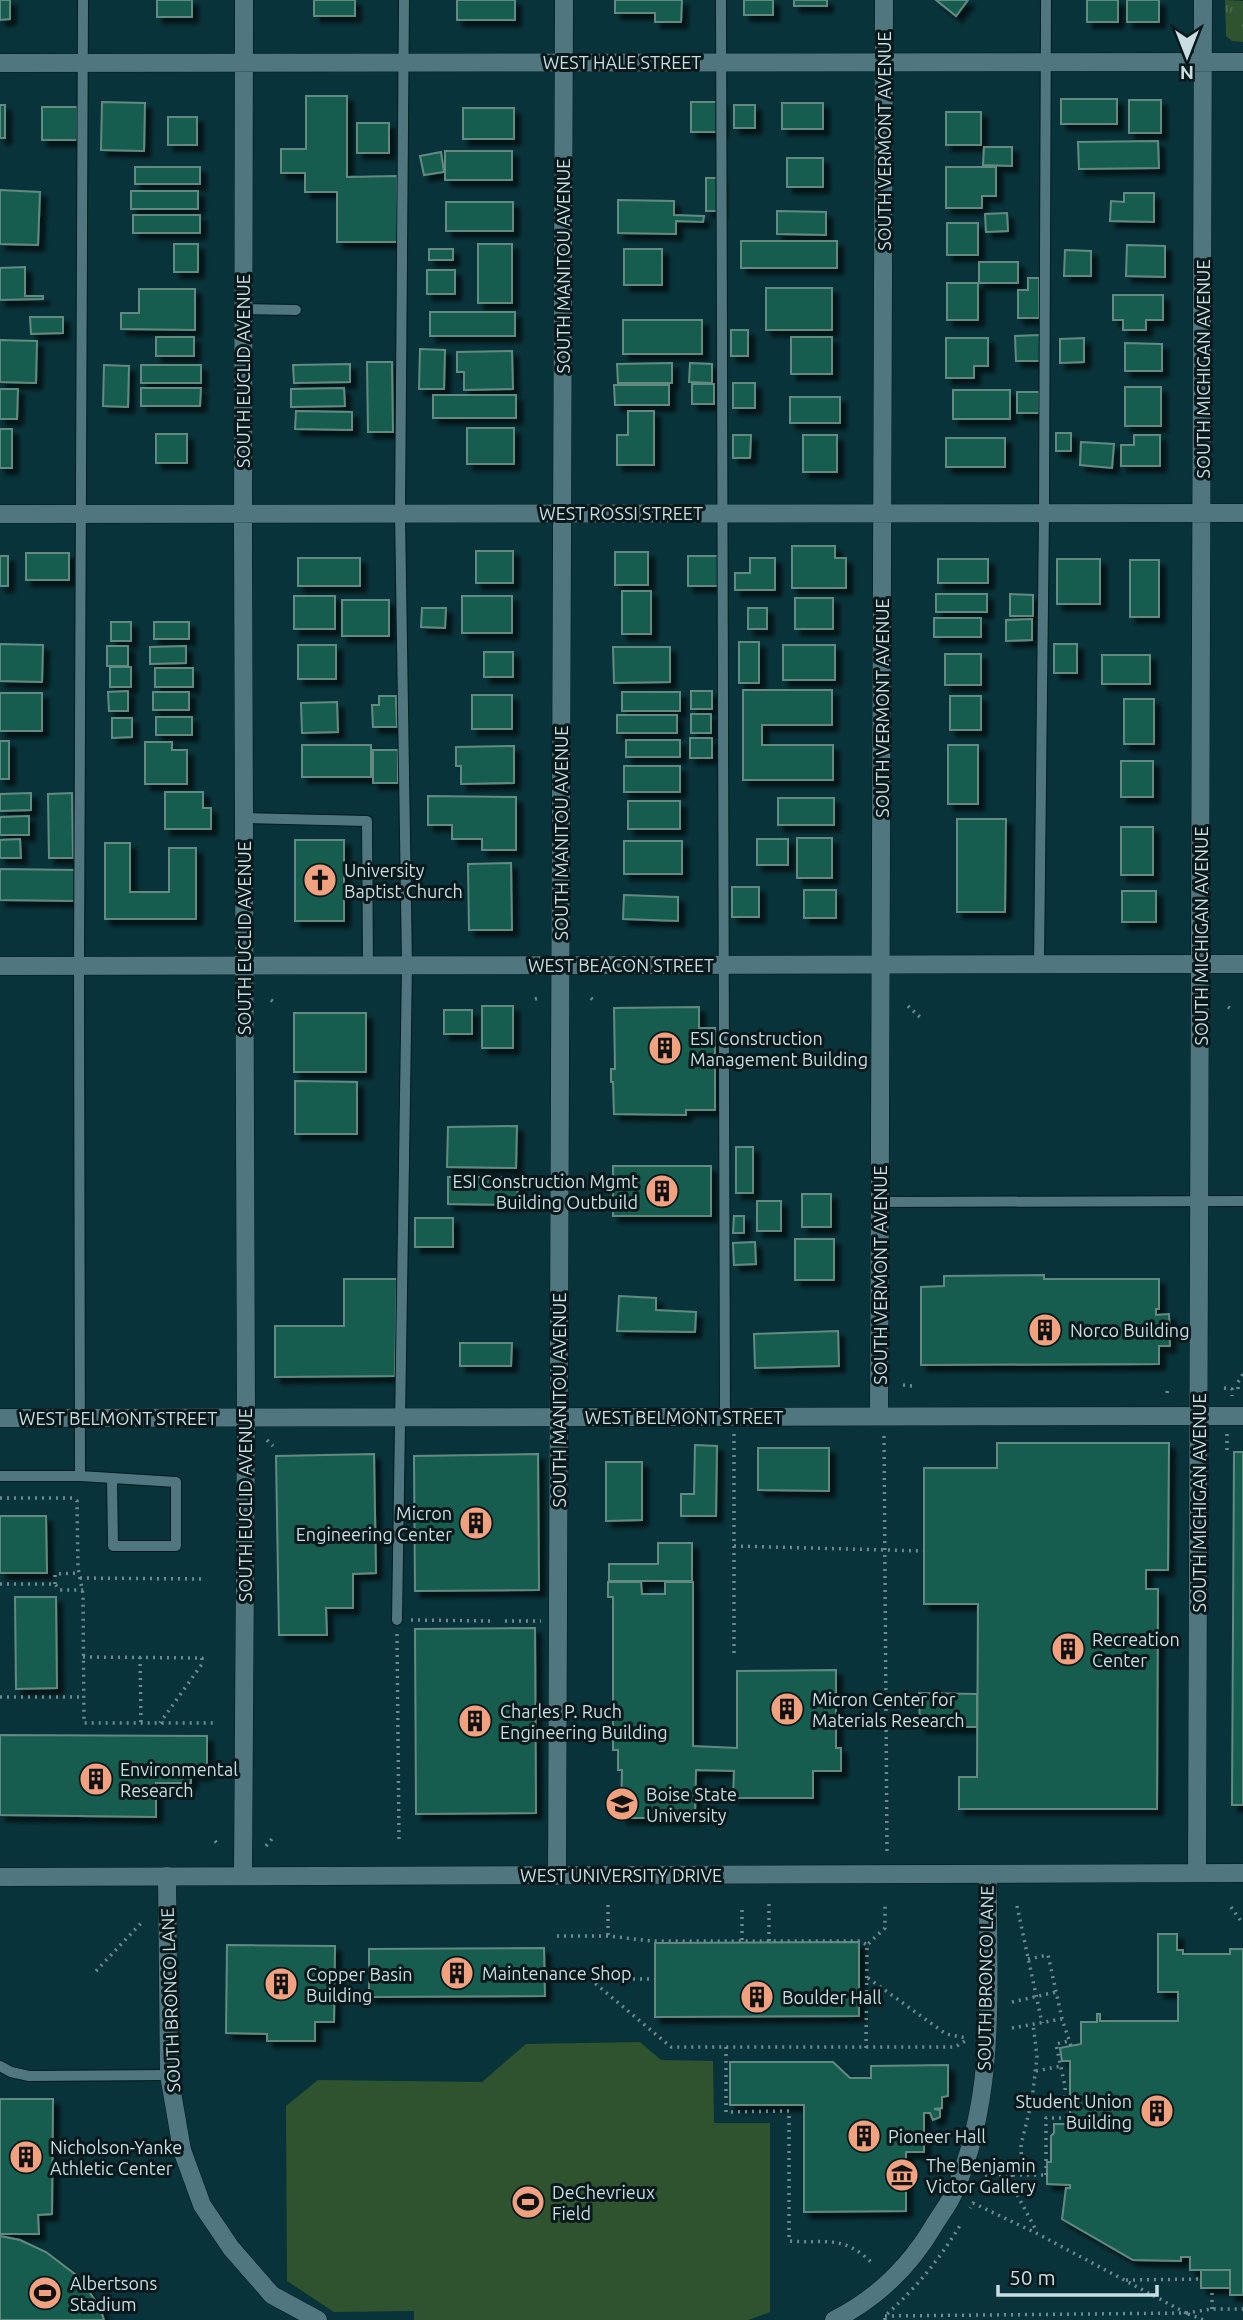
<svg xmlns="http://www.w3.org/2000/svg" width="1243" height="2320" font-family="Ubuntu,sans-serif">
  <style>
    .grass { fill: url(#grass-tufts) }
    .pitch { fill: #2f532f }
    .building { fill: #145d50; stroke: #648a81; stroke-width: 2; filter: url(#shadow) }
    .lines { fill: none; stroke-linecap: round; stroke-linejoin: round }
    .service-casing { stroke: #00191e; stroke-width: 12 }
    .minor-casing { stroke: #00191e; stroke-width: 19 }
    .tertiary-casing { stroke: #00191e; stroke-width: 19 }
    .path { stroke: #6c8b90; stroke-width: 3.5; stroke-dasharray: 2 5; stroke-linecap: butt }
    .service { stroke: #50777f; stroke-width: 10 }
    .minor { stroke: #50777f; stroke-width: 18 }
    .tertiary { stroke: #50777f; stroke-width: 18 }
    .labels { text-anchor: middle; dominant-baseline: central; stroke-width: 6; stroke-linejoin: round; paint-order: stroke }
    .street-label { font-size: 18px; fill: #c9dee2; stroke: #08181b }
    .poi-label { font-size: 18px; fill: #c9dee2; stroke: #08181b; text-anchor: start }
  </style>
  <defs>
    <pattern id="grass-tufts" width="24" height="20" patternUnits="userSpaceOnUse" patternTransform="scale(1.75)"><rect width="24" height="20" fill="#2f532f"/><path d="M3 7l-1-3M5 7V3M7 7l1-3M15 17l-1-3M17 17v-4M19 17l1-3" fill="none" stroke="#4c6b4d"/></pattern>
    <filter id="shadow"><feDropShadow dx="6" dy="6" stdDeviation="2" flood-color="#0009"/></filter>
  </defs>
  <rect width="100%" height="100%" fill="#09333a"/>
  <!-- grass -->
  <path class="grass" d="M1225 0 1243 1V42L1232 41 1226 36Z"/>
  <!-- pitch -->
  <path class="pitch" d="M640 2042 661 2060 713 2061 714 2123H770V2312L748 2320H414V2311L334 2312 287 2281 286 2106 318 2080 482 2082 526 2044Z"/>
  <!-- building -->
  <path class="building" d="M0 0H10V19L0 20Z
    M157 0H192V17H157Z
    M314 0H355V16H314Z
    M457 0H515V20H457Z
    M615 0H682L681 22H655V13H615Z
    M744 0H773V15H744Z
    M794 0H827V6H794Z
    M936 0H968L956 16Z
    M1087 0H1118V22H1087Z
    M1127 0H1159V22H1127Z
    M306 96H347V177L397 176V242H337V192H305V173H281V149H306Z
    M1061 99H1117V124H1061Z
    M1129 100H1161V133H1129Z
    M102 102 145 103 144 151 101 150Z
    M691 102H721V132H691Z
    M782 103H823V129H782Z
    M0 105H5V138H0Z
    M734 105H755V128H734Z
    M42 107H77V140H42Z
    M463 108H514V139H463Z
    M946 112H981V145H946Z
    M168 117H197V145H168Z
    M357 123H389V153H357Z
    M1158 141 1159 168 1079 169 1078 142Z
    M984 147H1012V166L983 165Z
    M445 151H512V180H445Z
    M441 152 444 172 424 175 420 156Z
    M787 158H823V187H787Z
    M135 167H200V184H135Z
    M946 167H996V196H982V208H946Z
    M706 178H720V211H706Z
    M0 190 40 192 38 245 0 244Z
    M131 191H198V209H131Z
    M1124 193H1154V222L1110 221 1111 201 1124 202Z
    M618 200 674 201V215L704 216 703 222 676 221V234L618 233Z
    M446 202H513V231H446Z
    M777 211 826 212V235L777 234Z
    M1007 213 1008 231 986 232 985 214Z
    M133 215H200V233H133Z
    M947 223H978V255H947Z
    M741 241H837V268H741Z
    M174 244H198V272H174Z
    M478 244H512V303H478Z
    M1127 245 1165 246V277L1126 276Z
    M429 249H453V260H429Z
    M624 249H662V285H624Z
    M1065 250 1091 251V276H1064Z
    M979 262H1018V283H979Z
    M25 267V296H43V299L0 300V268Z
    M427 270H455V294H427Z
    M1028 278H1039V318H1018V290H1028Z
    M947 283H978V320H947Z
    M766 288H832V330H766Z
    M139 289H195V330L121 329V313H139Z
    M1113 295H1163V320H1146V330H1123V320H1113Z
    M430 312H515V336H430Z
    M30 317H63V333L31 334Z
    M623 320H702V354H623Z
    M731 330H748V356H731Z
    M1040 335 1041 361H1016L1015 336Z
    M156 337H194V356H156Z
    M791 337H832V374H791Z
    M946 338H988V366H974V378H946Z
    M1084 338V362L1060 363V339Z
    M0 340 37 341 36 383 0 382Z
    M1125 343 1162 344V371H1125Z
    M420 349 445 350 444 389H419Z
    M512 351 513 389 464 390V372H457V352Z
    M367 362H392L393 432H368Z
    M672 363V383H618L617 364Z
    M690 363 712 364V383L689 382Z
    M350 364V382L294 383 293 365Z
    M104 365 129 366 128 407 103 406Z
    M141 365H201V383H141Z
    M733 383H755V408H733Z
    M692 384H714V404H692Z
    M614 385H669V405H615Z
    M1125 387H1161V426H1125Z
    M141 388H201L200 406H141Z
    M344 388 345 406 291 407V389Z
    M0 389H18L17 419H0Z
    M953 390H1010V419H953Z
    M1017 392H1039V413H1017Z
    M433 395H516V418H433Z
    M790 397H840V423H790Z
    M296 411 352 412V430L295 429Z
    M628 411H654V465H617V435H628Z
    M467 428H514V464H467Z
    M0 429H12V468H0Z
    M1056 433H1071V451H1056Z
    M156 434H187V463H156Z
    M733 435H751L750 458H733Z
    M803 435H837V472H803Z
    M1134 435H1160V466H1121V445H1134Z
    M946 438H1005V467H946Z
    M1081 442 1114 444 1112 468 1080 465Z
    M792 546H835V558H846V588H792Z
    M476 551H513V583H476Z
    M615 552H648V585H615Z
    M26 553H69V580H26Z
    M0 556H8V586H0Z
    M688 556H720V586H688Z
    M298 558H360V586H298Z
    M750 558H775V590H735V573H750Z
    M938 559H988V583H938Z
    M1057 559H1100V604H1057Z
    M1130 560H1159V617H1130Z
    M622 591H651V634H622Z
    M936 594H987V612H936Z
    M1010 594 1033 595V616H1010Z
    M294 596H335V629H294Z
    M462 596H512V633H462Z
    M795 598H833V629H795Z
    M342 600H389V636H342Z
    M422 608H446L445 628 421 627Z
    M748 608H767V629H748Z
    M934 618H981V637H934Z
    M1032 619V640L1006 641V620Z
    M111 622H131V641H111Z
    M154 622H189V639H154Z
    M739 642H759V683H739Z
    M0 644 43 645 42 682 0 681Z
    M1054 644H1077V673H1054Z
    M298 645H336V679H298Z
    M783 645H835V680H783Z
    M107 646H128V666H107Z
    M186 646V663L150 664V647Z
    M613 647H670V682L614 683Z
    M484 652H513V677H484Z
    M945 654H981V685H945Z
    M1102 655H1150V684H1102Z
    M110 667H131V687H110Z
    M155 668H193V687H155Z
    M743 690H832V725H762V745H833V780H743Z
    M128 691V711H109L108 692Z
    M691 691H712V709H691Z
    M153 692H189V710H153Z
    M622 692H680V711H622Z
    M0 693H42V731H0Z
    M472 695H512V729H472Z
    M379 696H396L397 727H373L372 705H379Z
    M950 696H981V730H950Z
    M1124 699H1154V744H1124Z
    M337 702 338 732 302 733 301 703Z
    M691 714H711V733H691Z
    M617 715H677V733H617Z
    M156 717H192V735H156Z
    M112 718H132V737L112 738Z
    M690 738H712V758H690Z
    M626 740H680V757H626Z
    M0 741H9V779H0Z
    M145 742H172V750H187V784H145Z
    M302 745H371V777H302Z
    M948 745H978V804H948Z
    M514 746V783L461 784V766H456V747Z
    M373 750H398V783H373Z
    M1121 761H1153V797H1121Z
    M624 766H680V792H624Z
    M165 792H203V808H211V829H165Z
    M31 793V810L0 811V794Z
    M72 793 73 858H49L48 794Z
    M428 796 516 797V850H482V839H452V825H428Z
    M778 798H834V825H778Z
    M628 801H680V829H628Z
    M29 816V835H0V817Z
    M957 819H1006L1005 912H957Z
    M1121 827H1153V875H1121Z
    M797 838H832V878H797Z
    M20 839 21 858H0V840Z
    M757 839H788V865H757Z
    M295 840H344V921H295Z
    M624 841H682V874H624Z
    M105 843H130V892H169V848H196V919H105Z
    M511 863 512 930H469L468 864Z
    M0 869 76 870V901L0 900Z
    M732 887H759V917H732Z
    M804 890H836V918H804Z
    M1122 891H1156V922H1122Z
    M624 895 678 897V921L623 919Z
    M482 1006H513V1048H482Z
    M699 1007V1028H715V1110H686V1115L614 1114 613 1082H611V1069H615L614 1008Z
    M444 1010H472V1034H444Z
    M294 1013H366V1072H294Z
    M295 1081 357 1082V1134H295Z
    M517 1126 516 1168 447 1167 448 1127Z
    M736 1147H753V1193H736Z
    M613 1166H711V1216H613Z
    M448 1177H517L518 1205 448 1204Z
    M802 1194H831V1227H802Z
    M757 1201H781V1231H757Z
    M734 1216H744V1233H733Z
    M415 1218H453V1247H415Z
    M795 1239H834V1280H795Z
    M755 1242 756 1264 734 1265 733 1243Z
    M1044 1275V1279H1159V1309H1156V1315L1169 1314 1170 1346H1159V1364L921 1365V1287L944 1286V1276Z
    M344 1279H397L395 1376 275 1377V1326H344Z
    M619 1296 656 1298V1310L696 1312 695 1332 617 1331Z
    M838 1331 839 1366 755 1368 754 1334Z
    M460 1343H512L511 1366H460Z
    M997 1443H1169L1168 1570H1146V1589H1158L1157 1809H959V1777H977L978 1604H924V1468H997Z
    M695 1445 717 1446 716 1516H681V1494H694Z
    M758 1448H829V1491L758 1490Z
    M1234 1452H1243V1805H1232Z
    M374 1454 376 1573 353 1574V1608H326L327 1635H279L276 1456Z
    M538 1454 539 1590 415 1591 414 1456Z
    M606 1462H642V1520L606 1521Z
    M0 1516H46L47 1573H0Z
    M658 1543H692V1581H609V1564H658Z
    M608 1582H641L642 1594H665V1582H693V1746L737 1748V1671L836 1670V1748H841V1771H813V1798H733L734 1771 696 1770 695 1818H621L622 1770H618V1750H613V1597H608Z
    M15 1597H56L57 1688 16 1689Z
    M535 1628 536 1813 416 1814 415 1629Z
    M919 1693 977 1694V1727H920Z
    M0 1735 207 1736V1774H191V1783H156V1817L0 1815Z
    M1158 1934H1177V1950H1183V1954H1230V1949H1243V2295H1230V2270H1190V2257H1181V2261L1133 2260 1062 2219 1066 2188H1070V2185L1047 2184V2162H1051V2136L1054 2133V2124H1070V2061H1062L1060 2048 1081 2044V2022H1097V2014H1100V2021H1178V1992H1158Z
    M859 1942V2016L655 2017V1943Z
    M227 1945 335 1946 334 2022H315V2041H267V2034L226 2033Z
    M544 1948 545 1996 369 1997V1949Z
    M730 2062H833L850 2078H871V2066L948 2065V2096L942 2097V2108L934 2109 940 2110V2117L933 2120 930 2113H924V2152H906V2211L804 2212V2105H730Z
    M0 2099H53L52 2214 38 2215 39 2234H0Z
    M0 2236 20 2240 46 2252 80 2278 100 2308 104 2320H0Z
    M1201 2270H1230V2288H1201Z"/>
  <g class="lines">
    <defs>
      <path id="service" d="M721 0 725 1417
        M243 309 296 310
        M244 818 367 821 368 966
        M1039 964 1044 513 1046 0
        M880 1202 1243 1201
        M0 1476H80L79 966 83 0
        M80 1476 176 1482V1546H113L112 1478
        M397 1620 407 965 400 514 404 0
        M0 2066 11 2072 29 2076 169 2075"/>
      <path id="minor" d="M0 63 1243 62
        M0 514 1243 513
        M879 1416 884 0
        M0 1418 1243 1416
        M1197 1873 1203 0
        M243 1875 246 1417 243 534 244 0
        M167 1876 169 2075 182 2150 202 2205 231 2248 272 2295 318 2320
        M557 1876 564 0
        M834 2320C876 2299 909 2267 933 2227 940 2215 950 2203 955 2190 998 2091 987 1980 988 1874"/>
      <path id="tertiary" d="M0 966 1243 964
        M0 1877 1243 1873"/>
    </defs>
    <!-- service casing -->
    <use href="#service" class="service-casing"/>
    <!-- minor casing -->
    <use href="#minor" class="minor-casing"/>
    <!-- tertiary casing -->
    <use href="#tertiary" class="tertiary-casing"/>
    <!-- path -->
    <path class="path" d="M591 998 593 1000
      M535 999 539 998
      M271 1000 274 1002
      M908 1006 921 1018
      M1228 1007 1233 1010
      M903 1385 913 1386
      M1224 1388 1232 1389V1396
      M1238 1389V1382L1243 1374
      M1167 1393 1168 1386
      M734 1434V1546L924 1551
      M884 1436 887 1851
      M267 1440 273 1446
      M1227 1450V1434
      M0 1498H72L77 1501 78 1568 83 1594 84 1723H216
      M734 1546V1658
      M80 1578 203 1579
      M0 1584H55L60 1590H83
      M55 1584V1574L79 1573
      M411 1620 493 1621
      M505 1621H541
      M397 1634 399 1839
      M83 1657 202 1658V1664L160 1723
      M140 1657 141 1723
      M0 1697H83
      M215 1841 220 1846
      M266 1846 272 1839
      M608 1905V1936
      M1017 1906 1042 2023
      M1231 1907 1243 1924
      M557 1936H608L652 1941H861L867 1945
      M742 1940V1905
      M769 1941V1904
      M1028 1959 1048 1955 1062 2019 1071 2046
      M96 1971 143 1921
      M868 1978 946 2034 967 2038
      M556 1979H655
      M590 1979 671 2047H955L967 2040
      M1012 2002 1056 1992
      M1012 2028 1062 2019
      M726 2047V2112L789 2111V2241C825 2244 843 2234 872 2263
      M866 2048 867 1945 885 1928V1904
      M1036 2071 1061 2066
      M985 2175H1046
      M1012 2175 1013 2187 1037 2232
      M1022 2175 1021 2145 1032 2100 1037 2056 1033 2024
      M1046 2175V2118H1066L1065 2086 1056 2044 1069 2041
      M1126 2280 1201 2279
      M1212 2309V2288
      M1186 2313 1212 2309H1243
      M1188 2314 1204 2320
      M885 2316 1186 2313 1038 2234 973 2203 970 2208
      M885 2320V2316C918 2286 938 2261 961 2224"/>
    <!-- service -->
    <use href="#service" class="service"/>
    <!-- minor -->
    <use href="#minor" class="minor"/>
    <!-- tertiary -->
    <use href="#tertiary" class="tertiary"/>
  </g>
  <!-- icons -->
  <defs>
    <symbol id="church-disc" viewBox="-11 -11 22 22"><circle r="9.5" fill="#f1a17e" stroke="#08181b"/><path d="M-1.2-6h2.4v3.5h3.3v2.4h-3.3V6h-2.4V-.1h-3.3v-2.4h3.3Z" fill="#111"/></symbol>
    <symbol id="building-disc" viewBox="-11 -11 22 22"><circle r="9.5" fill="#f1a17e" stroke="#08181b"/><path d="M-4-6H4V6H1V3H-1V6H-4ZM-2.5-4.3h1.7v1.8h-1.7ZM.8-4.3h1.7v1.8H.8ZM-2.5-1h1.7V.8h-1.7ZM.8-1h1.7V.8H.8Z" fill="#111"/></symbol>
    <symbol id="university-disc" viewBox="-11 -11 22 22"><circle r="9.5" fill="#f1a17e" stroke="#08181b"/><path d="M0-5L7-2L0 1L-7-2ZM-4 1L0 2.5L4 1V4Q0 6-4 4Z" fill="#111"/></symbol>
    <symbol id="museum-disc" viewBox="-11 -11 22 22"><circle r="9.5" fill="#f1a17e" stroke="#08181b"/><path d="M0-6L6-3V-2H-6V-3ZM-5-1h2V3h-2ZM-1-1h2V3h-2ZM3-1h2V3H3ZM-6 4H6V6H-6Z" fill="#111"/></symbol>
    <symbol id="stadium-disc" viewBox="-11 -11 22 22"><circle r="9.5" fill="#f1a17e" stroke="#08181b"/><path d="M0-5a6.5 5 0 1 0 0 10a6.5 5 0 1 0 0-10ZM-3.5-1.8h7v3.6h-7Z" fill="#111"/></symbol>
  </defs>
  <g fill-rule="evenodd">
    <use href="#church-disc" x="301" y="861" width="38" height="38"/>
    <use href="#building-disc" x="646" y="1029" width="38" height="38"/>
    <use href="#building-disc" x="643" y="1172" width="38" height="38"/>
    <use href="#building-disc" x="1026" y="1311" width="38" height="38"/>
    <use href="#building-disc" x="457" y="1504" width="38" height="38"/>
    <use href="#building-disc" x="1049" y="1630" width="38" height="38"/>
    <use href="#building-disc" x="768" y="1690" width="38" height="38"/>
    <use href="#building-disc" x="456" y="1702" width="38" height="38"/>
    <use href="#building-disc" x="77" y="1760" width="38" height="38"/>
    <use href="#university-disc" x="603" y="1785" width="38" height="38"/>
    <use href="#building-disc" x="438" y="1954" width="38" height="38"/>
    <use href="#building-disc" x="262" y="1965" width="38" height="38"/>
    <use href="#building-disc" x="738" y="1978" width="38" height="38"/>
    <use href="#building-disc" x="1138" y="2092" width="38" height="38"/>
    <use href="#building-disc" x="845" y="2117" width="38" height="38"/>
    <use href="#building-disc" x="7" y="2138" width="38" height="38"/>
    <use href="#museum-disc" x="883" y="2156" width="38" height="38"/>
    <use href="#stadium-disc" x="509" y="2183" width="38" height="38"/>
    <use href="#stadium-disc" x="26" y="2274" width="38" height="38"/>
  </g>
  <g class="labels">
    <!-- street labels -->
    <g class="street-label">
      <text x="622" y="62">WEST HALE STREET</text>
      <text transform="translate(884 141) rotate(-90)">SOUTH VERMONT AVENUE</text>
      <text transform="translate(563 266) rotate(-90)">SOUTH MANITOU AVENUE</text>
      <text transform="translate(1203 369) rotate(-90)">SOUTH MICHIGAN AVENUE</text>
      <text transform="translate(243 371) rotate(-90)">SOUTH EUCLID AVENUE</text>
      <text x="621" y="513">WEST ROSSI STREET</text>
      <text transform="translate(882 708) rotate(-90)">SOUTH VERMONT AVENUE</text>
      <text transform="translate(561 833) rotate(-90)">SOUTH MANITOU AVENUE</text>
      <text transform="translate(1201 936) rotate(-90)">SOUTH MICHIGAN AVENUE</text>
      <text transform="translate(244 938) rotate(-90)">SOUTH EUCLID AVENUE</text>
      <text x="621" y="965">WEST BEACON STREET</text>
      <text transform="translate(880 1275) rotate(-90)">SOUTH VERMONT AVENUE</text>
      <text transform="translate(559 1400) rotate(-90)">SOUTH MANITOU AVENUE</text>
      <text x="684" y="1417">WEST BELMONT STREET</text>
      <text x="118" y="1418">WEST BELMONT STREET</text>
      <text transform="translate(1199 1503) rotate(-90)">SOUTH MICHIGAN AVENUE</text>
      <text transform="translate(245 1505) rotate(-90)">SOUTH EUCLID AVENUE</text>
      <text x="621" y="1875">WEST UNIVERSITY DRIVE</text>
      <text transform="translate(985 1978) rotate(-89)">SOUTH BRONCO LANE</text>
      <text transform="translate(170 2000) rotate(-92)">SOUTH BRONCO LANE</text>
    </g>
    <!-- poi labels -->
    <g class="poi-label">
      <text x="344" y="870">University<tspan x="344" dy="21">Baptist Church</tspan></text>
      <text x="690" y="1038">ESI Construction<tspan x="690" dy="21">Management Building</tspan></text>
      <text x="638" y="1181" text-anchor="end">ESI Construction Mgmt<tspan x="638" dy="21">Building Outbuild</tspan></text>
      <text x="1070" y="1330">Norco Building</text>
      <text x="452" y="1513" text-anchor="end">Micron<tspan x="452" dy="21">Engineering Center</tspan></text>
      <text x="1092" y="1639">Recreation<tspan x="1092" dy="21">Center</tspan></text>
      <text x="812" y="1699">Micron Center for<tspan x="812" dy="21">Materials Research</tspan></text>
      <text x="500" y="1711">Charles P. Ruch<tspan x="500" dy="21">Engineering Building</tspan></text>
      <text x="120" y="1769">Environmental<tspan x="120" dy="21">Research</tspan></text>
      <text x="646" y="1794">Boise State<tspan x="646" dy="21">University</tspan></text>
      <text x="482" y="1973">Maintenance Shop</text>
      <text x="306" y="1974">Copper Basin<tspan x="306" dy="21">Building</tspan></text>
      <text x="782" y="1997">Boulder Hall</text>
      <text x="1132" y="2101" text-anchor="end">Student Union<tspan x="1132" dy="21">Building</tspan></text>
      <text x="888" y="2136">Pioneer Hall</text>
      <text x="50" y="2147">Nicholson-Yanke<tspan x="50" dy="21">Athletic Center</tspan></text>
      <text x="926" y="2165">The Benjamin<tspan x="926" dy="21">Victor Gallery</tspan></text>
      <text x="552" y="2192">DeChevrieux<tspan x="552" dy="21">Field</tspan></text>
      <text x="70" y="2283">Albertsons<tspan x="70" dy="21">Stadium</tspan></text>
    </g>
  </g>
  <!-- north arrow -->
  <g transform="translate(1187 56) rotate(180)" stroke="#08181b" stroke-width="5" paint-order="stroke">
  <path d="M0-5L12 26L0 18L-12 26Z" fill="#c9dee2"/>
  <text y="-10" font-size="19" font-weight="bold" text-anchor="middle" fill="#c9dee2">N</text>
  </g>
  <!-- scale -->
  <path d="M998 2285v10h159v-10" fill="none" stroke="#c9dee2" stroke-width="3.5"/>
  <text x="1009" y="2285" font-size="21" fill="#c9dee2" stroke="#08181b" stroke-width="5" paint-order="stroke">50 m</text>
</svg>
